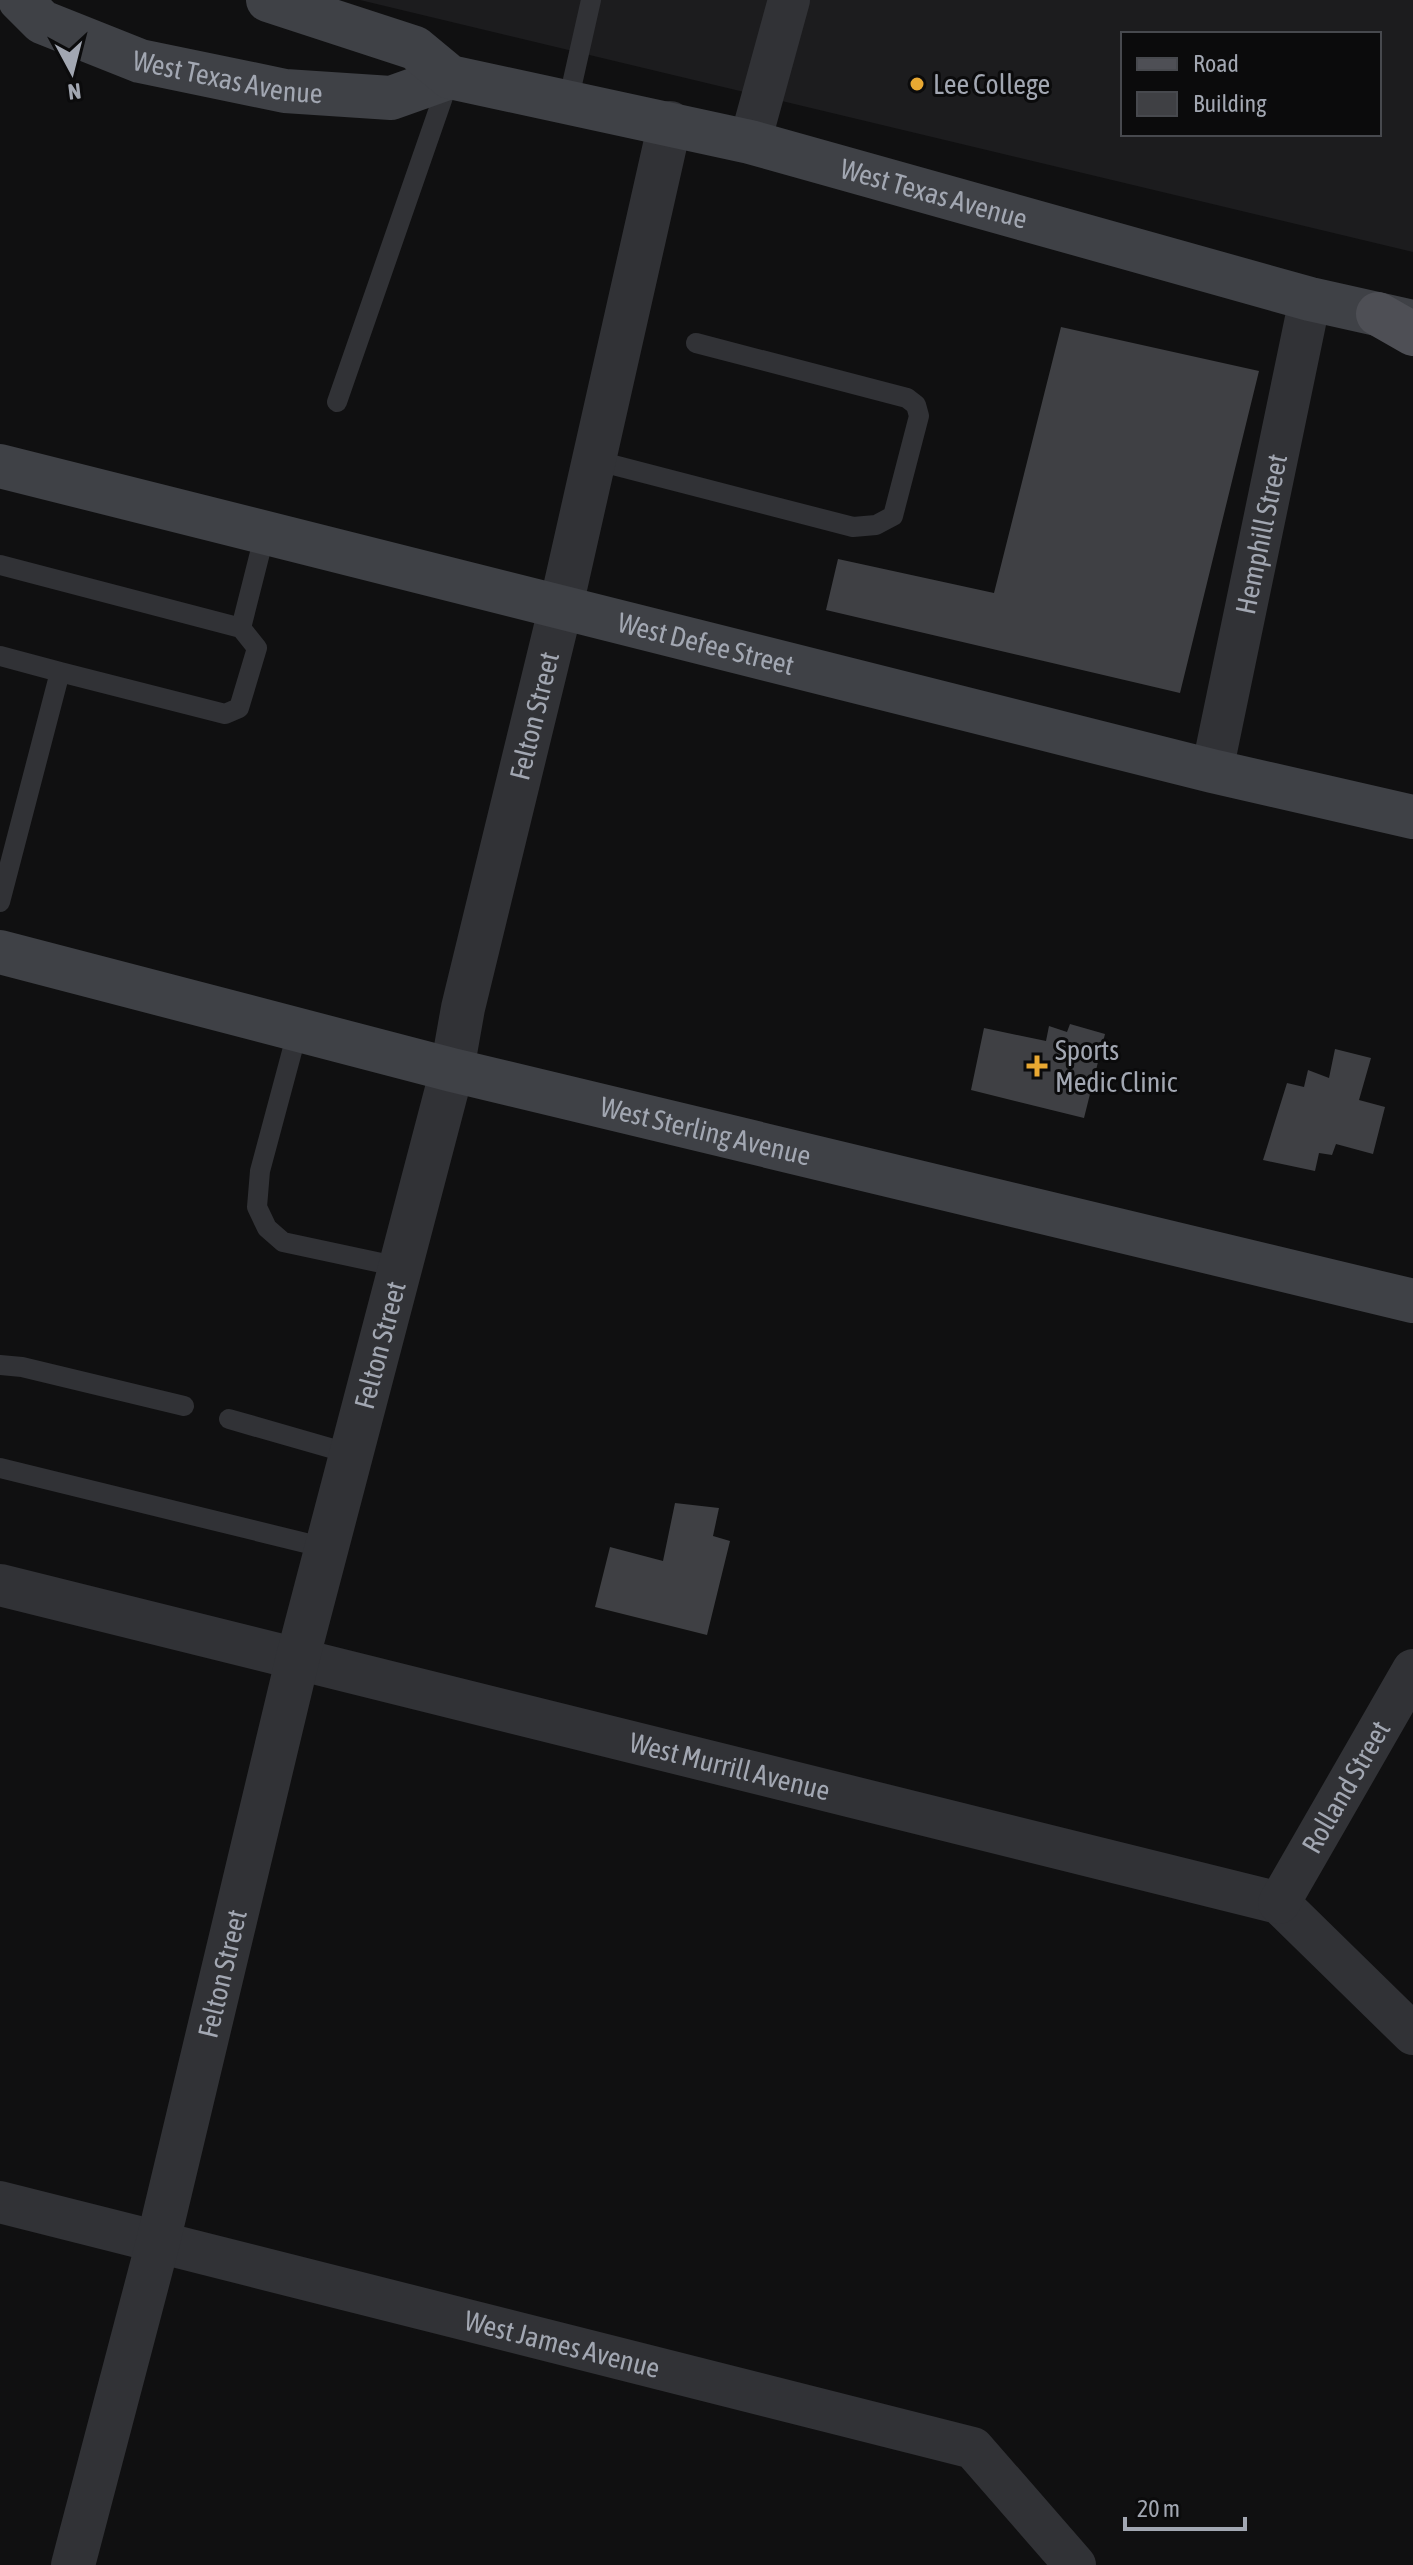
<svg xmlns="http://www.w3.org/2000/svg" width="1413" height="2565" font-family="'Asap Condensed',sans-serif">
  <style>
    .built { fill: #1c1c1e; fill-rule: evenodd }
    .building { fill: #3f4044 }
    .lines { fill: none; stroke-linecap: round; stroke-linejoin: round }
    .service { stroke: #313236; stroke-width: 20 }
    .minor { stroke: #313236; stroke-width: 42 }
    .tertiary { stroke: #313236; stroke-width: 44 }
    .secondary { stroke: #3f4146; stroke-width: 44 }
    .primary { stroke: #4e4f55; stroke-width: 44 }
    .poi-dot { fill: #e8a832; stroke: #0b0b0c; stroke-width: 3 }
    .labels { text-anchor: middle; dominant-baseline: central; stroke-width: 6; stroke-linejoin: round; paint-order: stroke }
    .street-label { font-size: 28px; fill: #a2a7b2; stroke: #0b0b0c }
    .poi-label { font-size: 28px; fill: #a2a7b2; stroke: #0b0b0c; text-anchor: start }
  </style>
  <rect width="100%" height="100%" fill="#101011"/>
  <!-- built -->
  <path class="built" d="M360 0H1413V252ZM1123 34H1379V134H1123Z"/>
  <!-- building -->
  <path class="building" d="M1061 327 1259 371 1180 693 826 610 838 559 994 593Z
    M1070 1024 1105 1034 1084 1118 971 1090 984 1028 1046 1041 1049 1026 1067 1032Z
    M1335 1049 1371 1058 1359 1100 1385 1107 1373 1154 1336 1144 1332 1155 1319 1153 1315 1171 1263 1160 1287 1083 1304 1087 1308 1070 1329 1078Z
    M675 1503 719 1508 713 1536 730 1541 707 1635 595 1607 610 1547 663 1561Z"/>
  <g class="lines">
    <!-- service -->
    <path class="service" d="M568 102 591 0
      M337 402 450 77
      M594 460 853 527 876 525 893 516 919 416 916 405 907 398 696 343
      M0 565 241 628
      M0 656 60 672
      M0 902 60 672 225 714 239 708 257 648 241 628 265 533
      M298 1029 260 1171 257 1207 267 1228 283 1242 400 1267
      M0 1365 22 1367 184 1406
      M229 1419 351 1454
      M0 1468 326 1548"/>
    <!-- minor -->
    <g class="minor">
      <path d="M750 142 789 0"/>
      <path id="s1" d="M1212 771 1310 299"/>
      <path id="s2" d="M0 1585 1279 1903 1413 2034"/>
      <path id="s3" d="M1279 1903 1413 1670"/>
      <path id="s4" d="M0 2202 973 2448 1075 2565"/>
    </g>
    <!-- tertiary -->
    <path class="tertiary" id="s5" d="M73 2565 158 2242 298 1657 452 1070 463 1008 561 606 670 123"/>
    <!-- secondary -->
    <g class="secondary">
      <path id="s6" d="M20 0 42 22 140 61 285 91 391 98 450 77"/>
      <path id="s7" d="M268 0 415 48 450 77 750 142 1310 299 1413 322"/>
      <path id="s8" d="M0 466 1212 771 1413 817"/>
      <path id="s9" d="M0 952 452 1070 1413 1301"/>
    </g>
    <!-- primary -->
    <path class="primary" d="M1378 314 1413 334"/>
  </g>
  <!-- markers -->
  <g class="poi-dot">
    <circle cx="917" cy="84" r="8"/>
    <path d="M1033 1054h8v8h8v8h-8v8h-8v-8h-8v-8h8z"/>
  </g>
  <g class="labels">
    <!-- street labels -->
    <g class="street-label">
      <text stroke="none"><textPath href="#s6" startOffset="226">West Texas Avenue</textPath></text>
      <text stroke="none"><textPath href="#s7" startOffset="698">West Texas Avenue</textPath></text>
      <text stroke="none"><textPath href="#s1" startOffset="242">Hemphill Street</textPath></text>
      <text stroke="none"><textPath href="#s8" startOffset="728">West Defee Street</textPath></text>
      <text stroke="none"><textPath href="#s5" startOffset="1906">Felton Street</textPath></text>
      <text stroke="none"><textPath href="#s9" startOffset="728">West Sterling Avenue</textPath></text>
      <text stroke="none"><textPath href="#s5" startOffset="1258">Felton Street</textPath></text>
      <text stroke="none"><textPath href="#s2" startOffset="752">West Murrill Avenue</textPath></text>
      <text stroke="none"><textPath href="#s3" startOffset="134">Rolland Street</textPath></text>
      <text stroke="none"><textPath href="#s5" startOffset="610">Felton Street</textPath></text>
      <text stroke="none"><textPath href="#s4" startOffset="580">West James Avenue</textPath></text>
    </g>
    <!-- poi labels -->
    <g class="poi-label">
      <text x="933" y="84">Lee College</text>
      <text x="1055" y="1050">Sports<tspan x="1055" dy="32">Medic Clinic</tspan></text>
    </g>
  </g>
  <!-- legend -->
  <rect x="1121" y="32" width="260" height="104" fill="#0b0b0c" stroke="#47494e" stroke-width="2"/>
  <rect x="1137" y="58" width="40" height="12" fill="#4e4f55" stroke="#47494e" stroke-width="2"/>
  <text x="1193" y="72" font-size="24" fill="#a2a7b2">Road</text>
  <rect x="1137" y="92" width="40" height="24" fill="#3f4044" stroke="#47494e" stroke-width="2"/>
  <text x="1193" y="112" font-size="24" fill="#a2a7b2">Building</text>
  <!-- north arrow -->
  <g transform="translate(72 72) rotate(173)" stroke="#0b0b0c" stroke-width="6" paint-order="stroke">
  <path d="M0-6L14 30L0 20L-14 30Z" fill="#a2a7b2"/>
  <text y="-12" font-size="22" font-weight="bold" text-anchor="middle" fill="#a2a7b2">N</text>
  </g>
  <!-- scale -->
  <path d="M1125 2517v12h120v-12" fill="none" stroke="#a2a7b2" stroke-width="4"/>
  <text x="1137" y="2517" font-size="24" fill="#a2a7b2" stroke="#0b0b0c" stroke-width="6" paint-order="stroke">20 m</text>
</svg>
